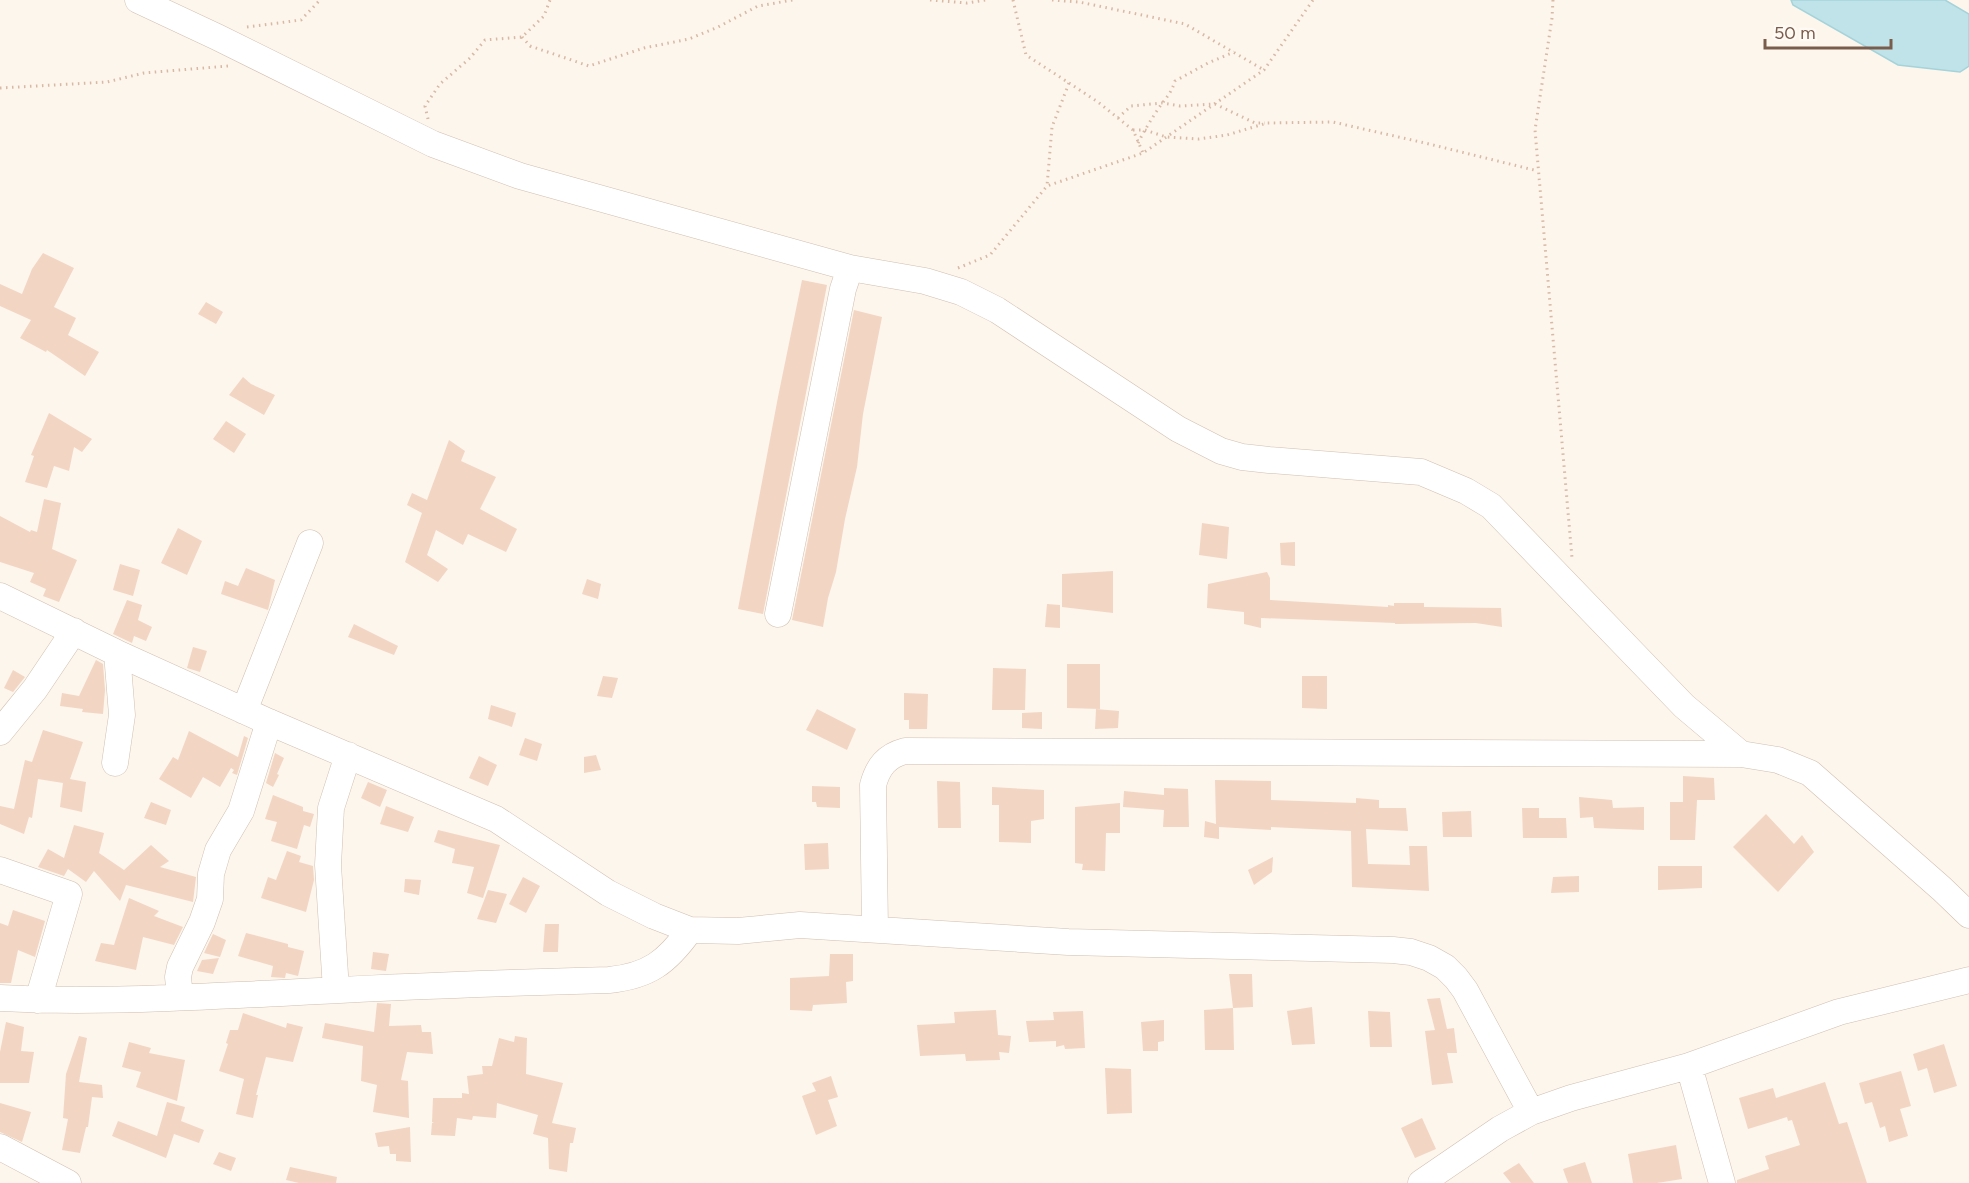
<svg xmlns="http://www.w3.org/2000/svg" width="1969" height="1183" font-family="Figtree,sans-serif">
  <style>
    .water { fill: #bfe3e8; stroke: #a5d3da; stroke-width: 1.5 }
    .building { fill: #f3d5c3 }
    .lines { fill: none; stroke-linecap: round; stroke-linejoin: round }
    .minor-casing { stroke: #d1beb0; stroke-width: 27 }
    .path { stroke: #d9b8a5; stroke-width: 3; stroke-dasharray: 1.5 4.5; stroke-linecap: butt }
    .minor { stroke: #fff; stroke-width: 26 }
  </style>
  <rect width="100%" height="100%" fill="#fdf6ec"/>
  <!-- water -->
  <path class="water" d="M1791 0H1945L1969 14V66L1960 72 1898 65 1793 5Z"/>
  <!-- building -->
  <path class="building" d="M43 253 74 268 54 307 76 318 68 335 99 352 85 376 47 350 46 352 20 338 31 320 0 306V284L22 294 32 269Z
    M802 280 827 285 763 614 738 609 778 397Z
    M206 302 223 312 216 324 198 314Z
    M854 310 882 317 863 414 857 467 845 519 836 572 828 598 823 627 792 620Z
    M243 377 251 384 275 395 264 415 229 395Z
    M49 413 92 439 82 452 74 447 69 471 54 466 47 488 25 482 34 456 31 455Z
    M226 421 246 434 234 453 213 439Z
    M449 440 465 451 461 461 496 477 480 509 517 529 506 552 468 534 463 545 436 530 427 555 448 569 438 582 405 562 422 513 407 505 412 493 427 500Z
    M44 499 61 503 52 549 77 560 59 602 43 596 46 589 30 582 34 573 0 562V516L30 532 31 530 37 532Z
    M1202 523 1229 527 1227 559 1199 555Z
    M178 528 202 541 187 575 161 563Z
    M1295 542V566L1281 565 1280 543Z
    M120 564 140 570 133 596 113 590Z
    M246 568 275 580 268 610 221 594 225 581 238 586Z
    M1113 571V613L1062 607V574Z
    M1267 572 1270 578V600L1388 607V605L1394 606V603H1424V607L1501 608 1502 627 1476 623 1395 624V623L1261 618V628L1244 624V612L1207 608 1208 584Z
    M587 579 601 584 598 599 582 594Z
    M127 600 142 605 138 620 152 627 146 641 134 636 132 643 113 634Z
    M1047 604 1060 605V628L1045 627Z
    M354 624 398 646 394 655 348 637Z
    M193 647 207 651 200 672 187 668Z
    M96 660 103 664 105 690 103 714 82 712 83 709 60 706 62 693 79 696Z
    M1067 664H1100V709L1067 708Z
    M993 668 1026 669 1025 710H992Z
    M13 670 25 677 13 692 4 688Z
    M603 676 618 678 612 698 597 696Z
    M1302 676H1327V709L1302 708Z
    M904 693 928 694 927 729H909V720H904Z
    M491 705 516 713 512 727 488 719Z
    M817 709 856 729 847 750 806 730Z
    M1096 709 1119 711 1118 728 1095 729Z
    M1042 712V729L1022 728V713Z
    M43 730 83 742 70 779 86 782 82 812 60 807 63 783 38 779 32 818 29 817 24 834 0 824V806L14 809 25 760 32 762Z
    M189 731 238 757 244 736 248 738 237 775 232 773 234 770 231 768 220 787 203 777 191 798 159 779 173 757 178 760Z
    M525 738 542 744 537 761 519 755Z
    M275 753 284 758 277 774 279 775 273 787 266 783Z
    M596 755 601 770 584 773V757Z
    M479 756 497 765 488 786 469 778Z
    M1683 776 1714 778 1715 800H1697L1695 840H1670V802H1683Z
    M1215 780 1271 781V800L1356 803V798L1379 800V808H1406L1408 831 1366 829 1368 864 1410 865 1409 846H1427L1429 891 1352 887 1351 831 1271 827V830L1219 827V839L1204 837 1205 821 1216 824Z
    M937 781 960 782 961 828H938Z
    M368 782 387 790 380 807 361 798Z
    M812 786 840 787V808L817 807 816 802H812Z
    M992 787 1044 790V819L1031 821V843L999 842V805H992Z
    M1164 788 1188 789 1189 827H1163L1164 810 1123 807 1124 791 1164 795Z
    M273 795 303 807V811L314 814 310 827 304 825 297 849 271 841 277 822 265 819Z
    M1579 797 1612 800 1613 808 1644 807V830L1594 828 1593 817 1580 818Z
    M151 802 171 810 166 825 144 818Z
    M1120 803V833H1106L1105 871 1082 870 1083 864 1075 863V807Z
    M386 806 414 817 408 832 380 824Z
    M1522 808H1539V818H1566L1567 838H1523Z
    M1471 811 1472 837H1443L1442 812Z
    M1766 814 1794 844 1802 835 1814 852 1778 892 1733 847Z
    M74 825 104 833 99 853 124 870 151 845 169 861 160 867 196 877 193 902 126 885 120 901 94 871 86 882 68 869 64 876 38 867 48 849 64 858Z
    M438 830 500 845 483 898 467 893 474 867 452 863 455 849 434 842Z
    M828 843 829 869 805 870 804 844Z
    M287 851 301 856 299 862 313 866 314 880 306 912 261 898 268 877 276 880Z
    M1273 857 1272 872 1254 885 1248 870Z
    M1658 866H1702V888L1658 890Z
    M1579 876V892L1551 893 1553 877Z
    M523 877 540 886 526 913 509 904Z
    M405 879 421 880 419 895 404 892Z
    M488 890 507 894 496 923 477 919Z
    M129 898 159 911 154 916 183 927 174 945 143 937 136 970 95 961 101 943 114 945Z
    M13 910 45 921 35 957 18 950 11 983H0V923L8 926Z
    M545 924H559L558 952H543Z
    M246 933 288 944V947L304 951 298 976 286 973 285 978 271 977 273 966 238 956Z
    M213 934 226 940 220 957 204 953Z
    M373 952 389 954 386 971 371 969Z
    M830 954H853V981L846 982 847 1003 813 1005 812 1011 790 1010V978L829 976Z
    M219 958 213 974 197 971 202 960Z
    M1229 974H1252L1253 1007 1233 1008Z
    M1440 998 1447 1029 1454 1028 1457 1053H1447L1453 1083 1432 1085 1425 1031 1435 1030 1427 999Z
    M377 1003 391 1004 389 1026 421 1025 422 1032H431L433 1054 407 1052 401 1080 408 1081 409 1118 373 1112 377 1085 361 1081 363 1046 322 1038 325 1023 374 1032Z
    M1312 1007 1315 1044 1292 1045 1287 1011Z
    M1233 1008 1234 1050H1205L1204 1010Z
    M996 1010 998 1035 1011 1036 1009 1053 999 1052 1000 1060 966 1061 965 1054 920 1056 917 1025 955 1023 954 1012Z
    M1083 1011 1085 1048 1065 1049 1064 1045 1056 1047V1041L1029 1042 1026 1021 1054 1020 1053 1012Z
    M1368 1011 1390 1012 1392 1047H1370Z
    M243 1013 286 1028 287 1023 303 1027 293 1062 266 1057 256 1095H258L253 1118 236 1114 244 1079 219 1071 228 1044 226 1043 230 1030H238Z
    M1164 1020V1041L1158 1042V1051H1143L1141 1022Z
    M6 1022 24 1027 21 1051 34 1052 29 1083H0V1052Z
    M79 1036 87 1038 79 1082 102 1085 103 1098 92 1097 88 1127H86L80 1153 62 1150 68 1119 63 1118 66 1074Z
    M515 1036 527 1038 526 1074 563 1083 552 1123 576 1128 573 1143H570L567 1172 549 1169 548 1138 533 1134 538 1115 497 1103 496 1118 473 1116 472 1120 457 1118 455 1136 431 1135 432 1123 434 1122H432L433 1098H462V1093L469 1094 467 1076 483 1074 482 1066H492L499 1038 514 1042Z
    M129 1042 151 1048 149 1053 185 1060 177 1101 136 1087 141 1072 122 1067Z
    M1944 1044 1957 1086 1934 1093 1927 1068 1918 1071 1913 1054Z
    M1105 1068 1131 1069 1132 1113 1107 1114Z
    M1901 1071 1911 1106 1900 1109 1908 1136 1889 1142 1885 1126 1880 1128 1872 1102 1865 1104 1859 1083Z
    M831 1076 838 1097 828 1100 837 1126 816 1135 802 1096 816 1091 812 1083Z
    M1825 1082 1839 1124 1847 1122 1867 1183H1737V1180L1769 1169 1765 1156 1800 1145 1792 1120 1788 1121 1787 1117 1748 1129 1739 1098 1773 1088 1776 1098Z
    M167 1102 185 1107 181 1121 204 1130 199 1143 174 1134 166 1158 112 1136 118 1121 157 1136Z
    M0 1103 31 1112 22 1142 0 1132Z
    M1422 1118 1436 1149 1415 1158 1401 1128Z
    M410 1127 411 1162 396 1161V1154H390L389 1146 378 1147 375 1133Z
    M1676 1145 1682 1179 1657 1183H1633L1628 1154Z
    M219 1152 236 1158 231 1171 213 1164Z
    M1585 1162 1592 1183H1568L1563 1169Z
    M1519 1163 1534 1183H1511L1503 1173Z
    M290 1167 337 1177 336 1183H299L286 1180Z"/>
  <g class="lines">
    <defs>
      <path id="minor" d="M138 0 217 37 433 144 520 176 850 268 925 281 961 292 997 310 1178 429 1221 451 1242 457 1269 460 1421 472 1466 491 1491 506 1684 706 1741 754
        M0 596 117 653 269 722 496 819 608 893 654 916 690 930 738 931 800 925 1068 942 1393 950 1411 952 1429 958 1445 967 1456 978 1465 990 1531 1112
        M778 614 843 289 850 268
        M244 711 310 543
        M0 732 35 689 74 631
        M115 763 122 715 117 653
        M0 870 69 894 38 1000
        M875 929 873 785C878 767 886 756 905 751L1741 754 1778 760 1810 773 1942 889 1969 915
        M336 990 328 865 331 808 348 755
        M180 997 178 977 180 967 202 922 210 899 211 874 218 850 241 811 269 722
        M0 998C94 1003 188 997 282 993 391 987 500 983 609 980 649 976 667 962 690 930
        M1689 1066 1722 1183
        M0 1147 68 1183
        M1421 1183 1500 1129 1531 1112 1571 1098 1689 1066 1839 1012 1969 980"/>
    </defs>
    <!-- minor casing -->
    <use href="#minor" class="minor-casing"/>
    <!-- path -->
    <path class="path" d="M930 0 967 3 986 0
      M1013 0 1026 55 1069 83 1052 127 1047 186
      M1052 0 1079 2 1185 24 1264 70
      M1553 0 1552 18 1535 130 1572 558
      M247 27 301 20 320 0
      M522 37 530 46 589 66 644 48 689 39 718 27 758 6 793 0
      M1069 83 1098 102 1133 130 1143 153
      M0 88 107 82 144 73 228 66
      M1118 118 1131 106 1162 103 1180 106 1215 104 1255 123H1265
      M428 119 425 106 440 84 470 58 485 40 522 37 544 16 550 0
      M1133 130H1145L1166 137 1199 139 1227 135 1267 123 1333 122 1425 143 1538 171
      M1138 143C1144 131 1151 120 1158 109 1165 99 1171 94 1175 81L1208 63 1234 52
      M958 268 990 255 1047 186 1143 153 1264 70 1313 0"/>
    <!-- minor -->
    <use href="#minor" class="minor"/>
  </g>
  <!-- scale -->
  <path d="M1765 39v9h126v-9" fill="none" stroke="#7a5c4d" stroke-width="3"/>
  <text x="1774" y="39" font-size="18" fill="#7a5c4d" stroke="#fffaf3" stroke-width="4.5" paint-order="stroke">50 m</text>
</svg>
